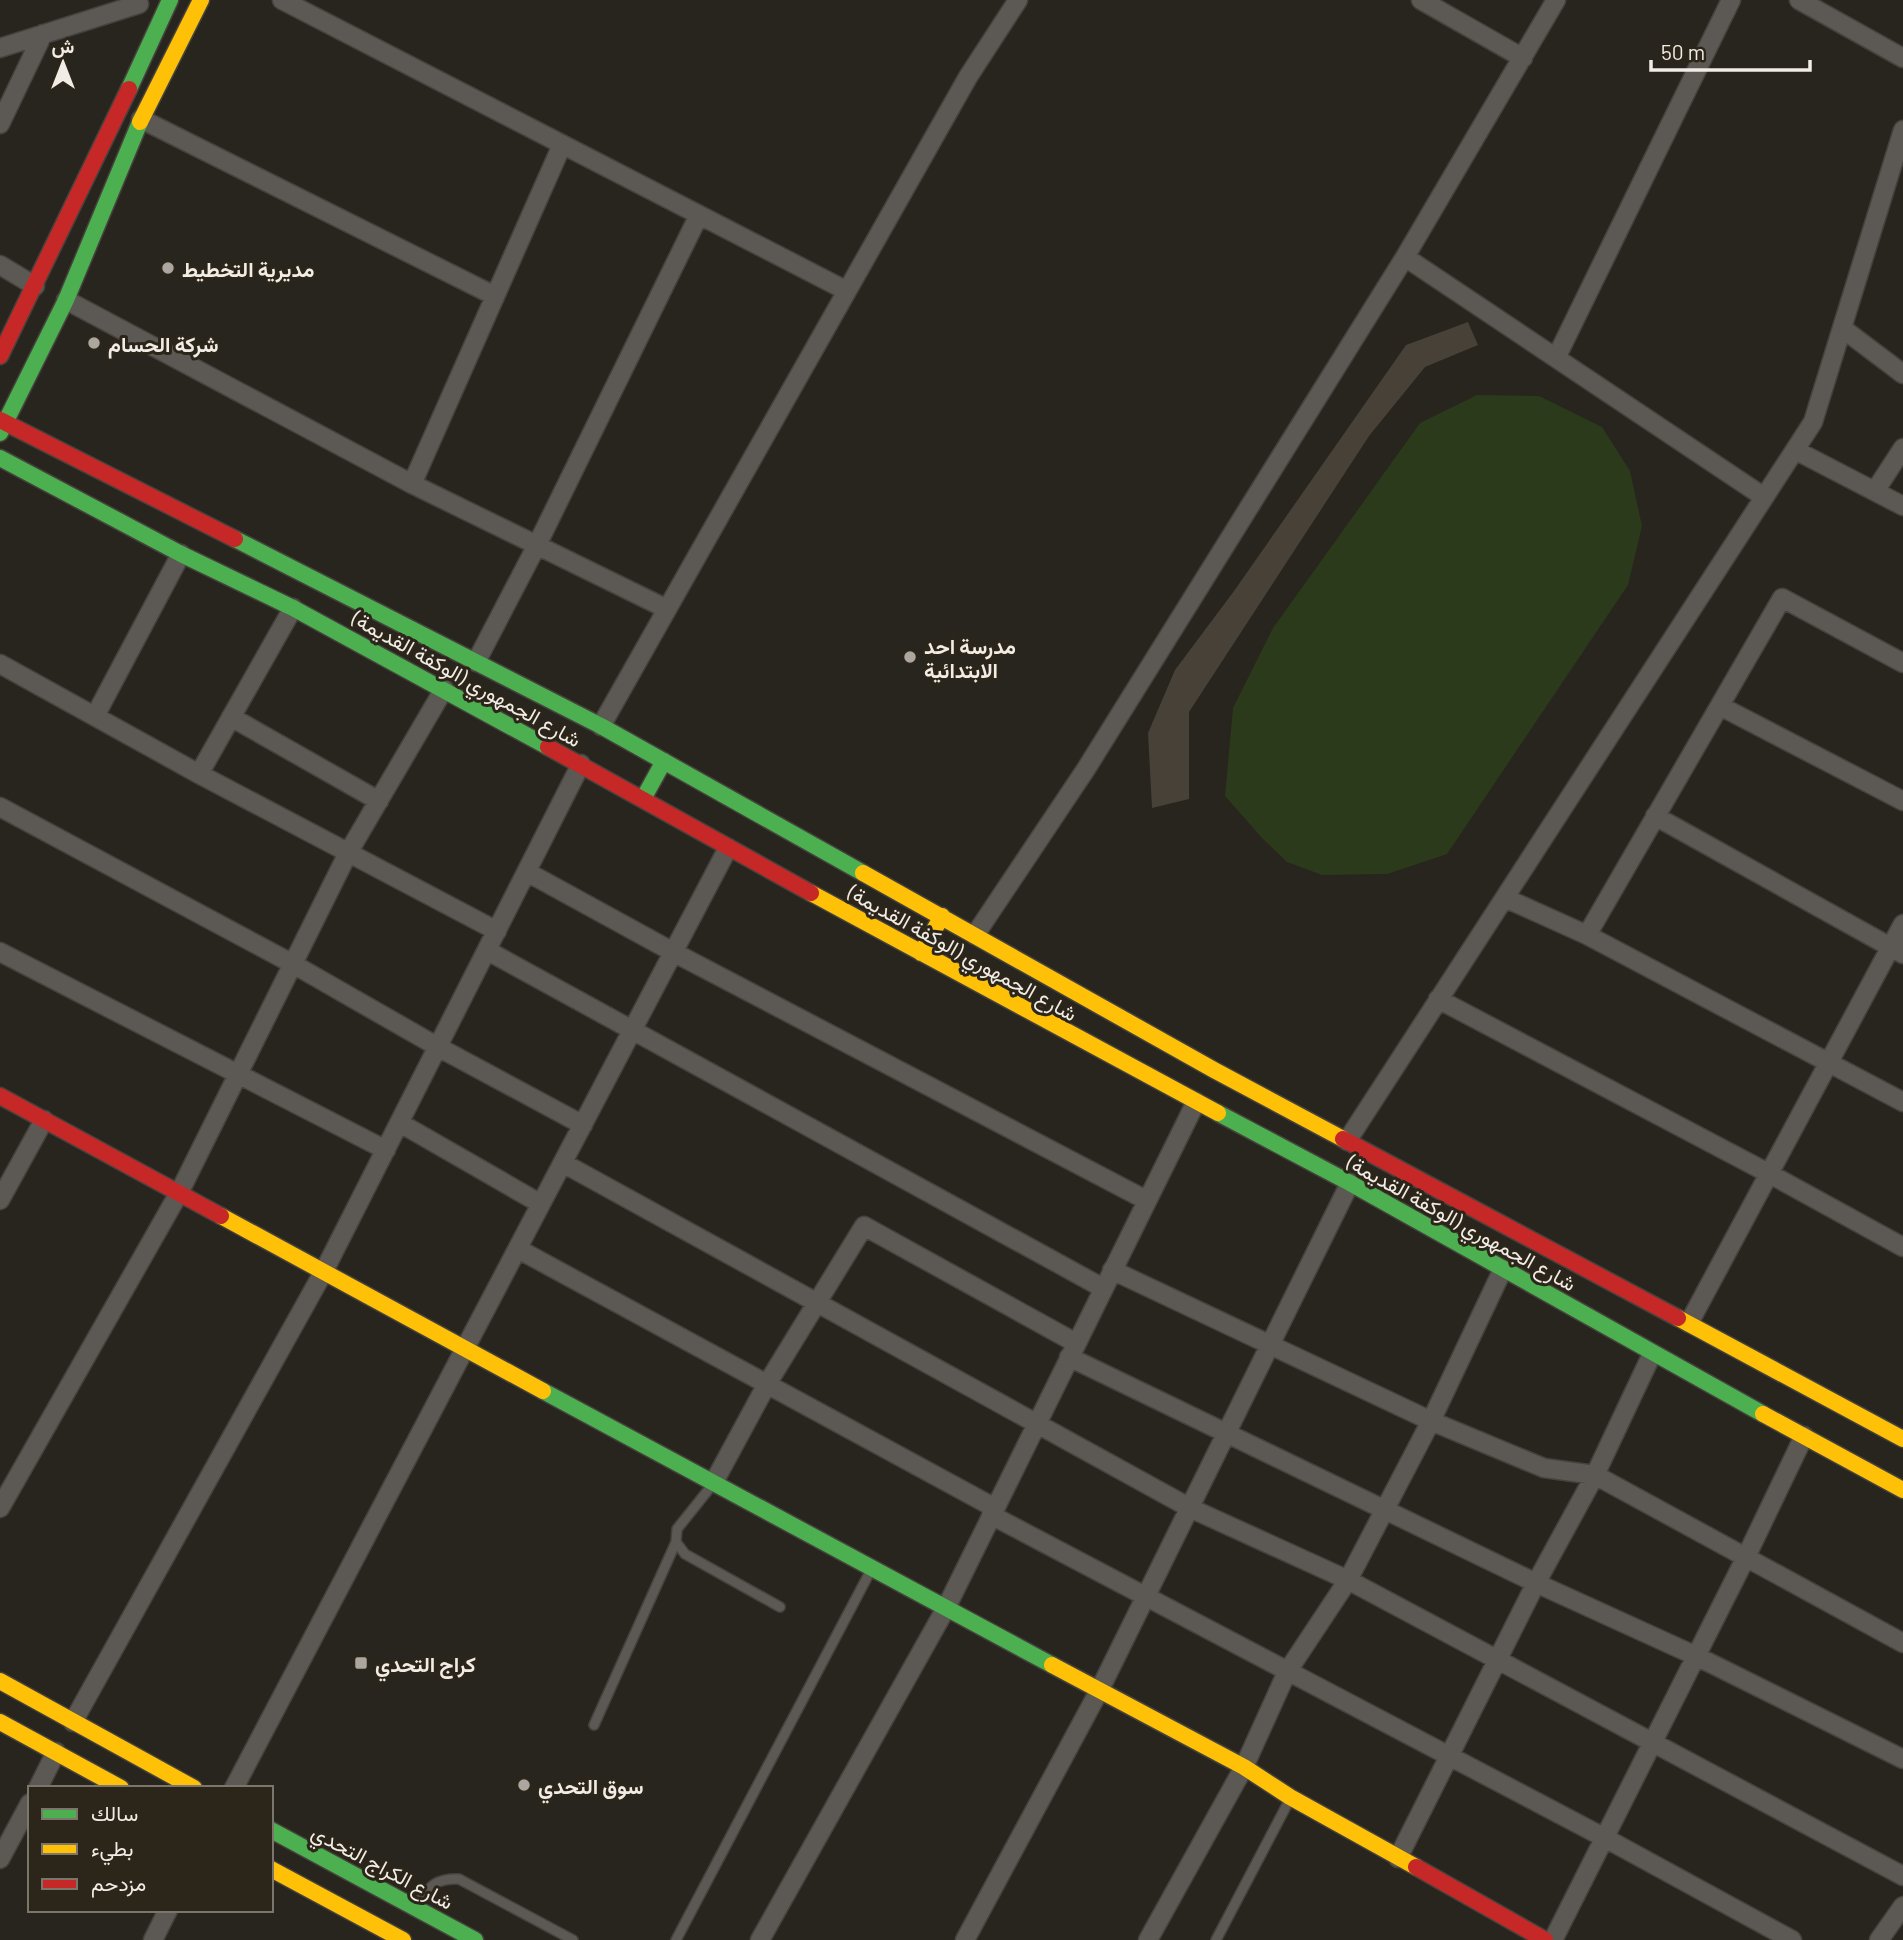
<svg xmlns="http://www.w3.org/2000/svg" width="1903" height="1940" font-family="Barlow,Vazirmatn,sans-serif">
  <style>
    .pitch { fill: #2b3a1a }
    .building { fill: #474138 }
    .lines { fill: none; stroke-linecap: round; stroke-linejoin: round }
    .lane-casing { stroke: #45423d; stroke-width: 12 }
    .street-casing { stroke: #45423d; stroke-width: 21 }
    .fast-casing { stroke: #45423d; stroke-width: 19 }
    .slow-casing { stroke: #45423d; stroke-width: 19 }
    .jam-casing { stroke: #45423d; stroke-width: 19 }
    .lane { stroke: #5c5954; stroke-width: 9 }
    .street { stroke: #5c5954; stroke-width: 18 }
    .fast { stroke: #4caf50; stroke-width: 16 }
    .slow { stroke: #ffc107; stroke-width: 16 }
    .jam { stroke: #c62828; stroke-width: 16 }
    .poi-dot { fill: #aba69f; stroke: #2c251a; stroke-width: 2.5 }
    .labels { text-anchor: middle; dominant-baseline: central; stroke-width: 6; stroke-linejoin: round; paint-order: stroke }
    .poi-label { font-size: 21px; font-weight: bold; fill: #f1ece5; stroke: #2c251a; text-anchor: start }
    .street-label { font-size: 21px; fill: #f1ece5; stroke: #2c251a }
  </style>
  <rect width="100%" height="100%" fill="#28241e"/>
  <!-- pitch -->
  <path class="pitch" d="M1477 395 1539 396 1602 427 1630 471 1642 526 1628 585 1447 854 1387 874 1322 875 1287 862 1262 838 1225 796 1233 708 1273 628 1420 423Z"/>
  <!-- building -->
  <path class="building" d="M1468 322 1478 345 1425 367 1369 436 1189 712V799L1152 808 1148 733 1175 670 1234 591 1406 345Z"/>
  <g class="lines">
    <defs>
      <path id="lane" d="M713 1484 677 1529 676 1542 685 1554 780 1607
        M594 1725 676 1542
        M416 1906C430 1887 434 1878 459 1879L573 1940
        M676 1940 871 1570
        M1216 1940 1290 1799"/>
      <path id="street" d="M282 0 847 291
        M1421 0 1523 58
        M1799 0 1903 58
        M0 48 139 4
        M141 119 495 296
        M0 124 43 34
        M1405 257 1764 497
        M0 265 35 286
        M66 300 412 484 667 609
        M1842 328 1903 374
        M1556 358 1731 0
        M1795 450 1903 506
        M412 484 562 145
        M1875 491 1903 448
        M476 662 537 545 699 215
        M0 664 199 774 497 931
        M1720 706 1903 801
        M95 716 181 554
        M231 717 379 801
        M601 726 968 77 1018 0
        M199 774 293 608
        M0 807 293 964 438 1047 583 1125
        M1655 816 1903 954
        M527 872 673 952 1146 1200
        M1505 898 1587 935 1903 1102
        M975 935 1086 769 1405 257 1556 0
        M1587 935 1782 598 1903 663
        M488 951 1103 1288
        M0 952 386 1150
        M1438 999 1768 1173 1903 1247
        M400 1123 541 1204
        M1347 1141 1813 422 1903 130
        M563 1163 1190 1508 1348 1580 1903 1876
        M0 1200 44 1120
        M518 1249 995 1508
        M1112 1270 1431 1421 1544 1468 1595 1475 1903 1643
        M1689 1323 1903 924
        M1069 1357 1536 1583 1696 1656 1903 1759
        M714 1482 767 1384 864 1226 1076 1343
        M0 1508 179 1193 348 853 444 689
        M991 1515 1605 1838 1792 1940
        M73 1722 324 1271 581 764
        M38 1788 56 1752
        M234 1788 728 848
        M1398 1858 1536 1583 1595 1475 1652 1354
        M0 1859 30 1803
        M153 1940 168 1910
        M760 1940 946 1608 1196 1102
        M965 1940 1099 1691 1350 1183
        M1148 1940 1244 1767 1287 1672 1348 1580 1431 1421 1503 1269
        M1553 1940 1746 1557 1804 1436
        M1879 1940 1903 1906"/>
      <path id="fast" d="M129 89 170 0
        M0 433 66 300 140 122
        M0 458 181 554 293 608 548 747
        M235 539 601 726 863 873
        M643 799 664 761
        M1218 1113 1350 1183 1763 1414
        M543 1391 1052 1665
        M271 1830 475 1940"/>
      <path id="slow" d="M140 122 201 0
        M863 873 1214 1070 1343 1139
        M811 893 1218 1113
        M921 953 942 916
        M221 1216 543 1391
        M1678 1318 1903 1439
        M1763 1414 1903 1490
        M1052 1665 1244 1767 1290 1797 1416 1867
        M0 1681 194 1788
        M0 1722 121 1788
        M271 1869 403 1940"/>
      <path id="jam" d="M0 356 129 89
        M0 420 235 539
        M548 747 811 893
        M0 1096 221 1216
        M1343 1139 1678 1318
        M1416 1867 1545 1940"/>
    </defs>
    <!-- lane casing -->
    <use href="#lane" class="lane-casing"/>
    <!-- street casing -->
    <use href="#street" class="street-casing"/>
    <!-- fast casing -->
    <use href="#fast" class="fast-casing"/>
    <!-- slow casing -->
    <use href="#slow" class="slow-casing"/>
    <!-- jam casing -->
    <use href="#jam" class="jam-casing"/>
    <!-- lane -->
    <use href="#lane" class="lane"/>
    <!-- street -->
    <use href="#street" class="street"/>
    <!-- fast -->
    <use href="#fast" class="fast"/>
    <!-- slow -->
    <use href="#slow" class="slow"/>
    <!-- jam -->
    <use href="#jam" class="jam"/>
  </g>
  <!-- markers -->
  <g class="poi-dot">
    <circle cx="168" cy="268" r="7"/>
    <circle cx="94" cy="343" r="7"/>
    <circle cx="910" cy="657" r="7"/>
    <rect x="354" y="1656" width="14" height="14" rx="3.5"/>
    <circle cx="524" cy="1785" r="7"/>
  </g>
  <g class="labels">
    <!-- poi labels -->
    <g class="poi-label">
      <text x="182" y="268">مديرية التخطيط</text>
      <text x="108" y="343">شركة الحسام</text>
      <text x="924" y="645">مدرسة احد<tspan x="924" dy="24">الابتدائية</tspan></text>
      <text x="375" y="1663">كراج التحدي</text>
      <text x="538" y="1785">سوق التحدي</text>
    </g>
    <!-- street labels -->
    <g class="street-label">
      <text transform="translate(467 678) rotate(29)">شارع الجمهوري (الوكفة القديمة)</text>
      <text transform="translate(963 952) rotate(29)">شارع الجمهوري (الوكفة القديمة)</text>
      <text transform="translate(1462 1222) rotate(29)">شارع الجمهوري (الوكفة القديمة)</text>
      <text transform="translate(383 1866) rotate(28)">شارع الكراج التحدي</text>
    </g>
  </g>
  <!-- legend -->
  <rect x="28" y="1786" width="245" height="126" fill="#2c251a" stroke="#7b756b" stroke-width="2"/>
  <rect x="42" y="1809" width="35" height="10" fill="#4caf50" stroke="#7b756b" stroke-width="2"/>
  <text x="91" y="1821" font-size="21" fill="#f1ece5">سالك</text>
  <rect x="42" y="1844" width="35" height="10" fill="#ffc107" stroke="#7b756b" stroke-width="2"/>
  <text x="91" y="1856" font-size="21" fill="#f1ece5">بطيء</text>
  <rect x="42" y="1879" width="35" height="10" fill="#c62828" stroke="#7b756b" stroke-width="2"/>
  <text x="91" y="1891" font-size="21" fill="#f1ece5">مزدحم</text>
  <!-- north arrow -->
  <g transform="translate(63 63)" stroke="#2c251a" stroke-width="5" paint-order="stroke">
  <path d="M0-5L12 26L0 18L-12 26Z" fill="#f1ece5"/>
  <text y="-10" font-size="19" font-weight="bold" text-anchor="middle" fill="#f1ece5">ش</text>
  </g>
  <!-- scale -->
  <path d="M1651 60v10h159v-10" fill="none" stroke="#f1ece5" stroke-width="3.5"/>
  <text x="1661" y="60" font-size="21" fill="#f1ece5" stroke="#2c251a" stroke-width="5" paint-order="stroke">50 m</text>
</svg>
